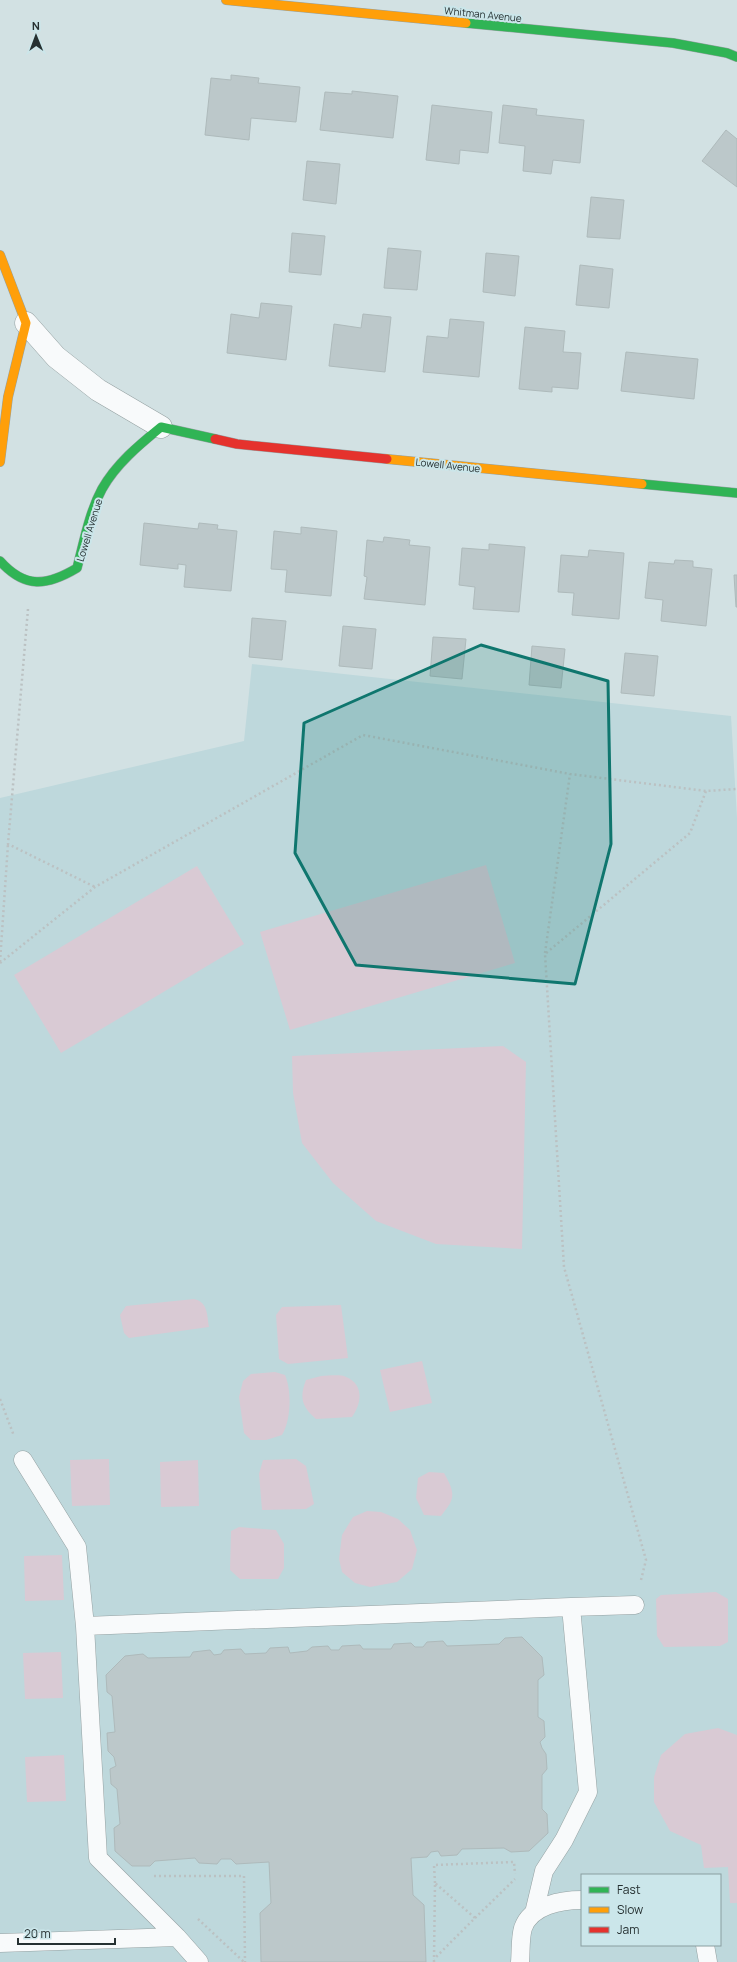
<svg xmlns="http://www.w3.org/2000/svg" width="737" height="1962" font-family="Manrope,sans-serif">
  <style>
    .built { fill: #bed8dc; fill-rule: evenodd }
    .green { fill: #d9cad4 }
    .building { fill: #bcc8ca; stroke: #aebabb }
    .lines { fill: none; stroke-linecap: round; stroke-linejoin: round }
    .lane-casing { stroke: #95a1a2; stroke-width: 19 }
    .street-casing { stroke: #95a1a2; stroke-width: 23 }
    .fast-casing { stroke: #95a1a2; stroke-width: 10 }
    .slow-casing { stroke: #95a1a2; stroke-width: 10 }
    .jam-casing { stroke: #95a1a2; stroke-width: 10 }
    .path { stroke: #bbc1c2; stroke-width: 2.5; stroke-dasharray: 2 3; stroke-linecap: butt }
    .lane { stroke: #f8fafb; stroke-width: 18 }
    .street { stroke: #f8fafb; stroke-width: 22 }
    .fast { stroke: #30b455; stroke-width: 9 }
    .slow { stroke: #ff9f0a; stroke-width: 9 }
    .jam { stroke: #e5322d; stroke-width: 9 }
    .marked { fill: #0f766e; fill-opacity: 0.2; stroke: #0f766e; stroke-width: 3; stroke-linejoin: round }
    .labels { text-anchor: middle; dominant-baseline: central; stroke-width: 4; stroke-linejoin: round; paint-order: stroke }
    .street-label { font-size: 10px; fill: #263132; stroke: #cbe6ea }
  </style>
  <rect width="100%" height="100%" fill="#d2e1e3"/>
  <!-- built -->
  <path class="built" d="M252 664 731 716 737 818V1962H0V798L244 741ZM582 1875H720V1945H582Z"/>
  <!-- green -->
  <path class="green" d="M486 865 515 963 290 1030 260 932Z
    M197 866 244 944 61 1053 14 975Z
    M503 1046 526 1062 522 1249 436 1244 376 1221 333 1183 302 1143 293 1093 292 1056Z
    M194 1299C208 1302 207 1315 209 1327L129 1338 124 1333 120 1315 126 1306Z
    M341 1305 348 1358 288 1364 279 1359 276 1315 282 1307Z
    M422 1361 432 1403 390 1412 380 1370Z
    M275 1372 285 1375C292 1391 291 1420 282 1435L266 1440H251L244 1433 239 1397 243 1381 251 1374Z
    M321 1376C328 1376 340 1374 346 1377 364 1384 362 1403 352 1417L316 1419C302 1407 299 1398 306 1380Z
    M109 1459 110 1505 72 1506 70 1460Z
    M296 1459 306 1466 314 1504 306 1509 262 1510 259 1474 263 1460Z
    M198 1460 199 1506 161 1507 160 1462Z
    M429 1472 444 1473C456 1494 455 1499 441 1516L424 1515 416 1498 418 1478Z
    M367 1511 381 1512 398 1519 410 1530 417 1550 412 1569 397 1582 370 1587 355 1583 342 1572 339 1559 342 1535 353 1517Z
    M239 1527 276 1530 284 1544V1568L278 1579H240L230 1570 231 1531Z
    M62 1555 64 1600 25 1601 24 1556Z
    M716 1592 728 1599V1642L720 1646 664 1647 657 1636 656 1599 661 1595Z
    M61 1652 63 1698 25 1699 23 1653Z
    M718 1728 737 1735V1903H730L728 1867 704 1868 701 1845 670 1831 654 1802V1777L661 1755 685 1734Z
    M64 1755 66 1801 27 1802 25 1757Z"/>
  <!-- building -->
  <path class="building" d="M231 75 259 78 258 83 300 87 296 122 251 118 249 140 205 135 211 78 231 80Z
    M352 91 398 96 393 138 320 130 325 92 352 94Z
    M432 105 492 112 488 153 460 150 459 164 426 160Z
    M503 105 537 109 536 115 584 120 580 163 553 160 551 174 523 171 525 146 499 143Z
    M726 130 737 139V187L702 161Z
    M307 161 340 164 336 204 303 200Z
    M591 197 624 200 620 239 587 237Z
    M292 233 325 236 321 275 289 272Z
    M388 248 421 251 417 290 384 288Z
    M486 253 519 256 515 296 483 292Z
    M580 265 613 269 609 308 576 305Z
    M261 303 292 306 286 360 227 353 231 314 259 318Z
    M363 314 391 317 385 372 329 366 334 324 361 328Z
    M450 319 484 322 479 377 423 372 427 336 448 338Z
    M525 327 565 331 563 352 581 353 578 389 552 387V392L519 389Z
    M626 352 698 359 694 399 621 391Z
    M144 523 198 529 199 523 218 525 217 529 237 531 231 591 184 587 186 565 178 564V569L140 565Z
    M301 527 337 531 331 596 285 592 287 570 271 569 274 531 301 534Z
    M384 537 410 540 409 545 430 547 425 605 364 599 367 577 364 576 367 540 383 542Z
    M489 544 525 547 519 612 473 609 475 587 459 585 462 548 489 550Z
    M589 550 624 553 619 619 572 615 574 593 558 592 561 555 588 557Z
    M675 560 693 561V567L712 569 706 626 661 621 663 600 645 598 649 562 674 564Z
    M734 575H737V607H736Z
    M252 618 286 621 282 660 249 657Z
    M343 626 376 629 372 669 339 666Z
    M433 637 466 639 462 679 430 676Z
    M532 646 565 649 561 688 529 685Z
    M625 653 658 656 654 696 621 693Z
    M522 1637 542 1657 544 1675 538 1680V1717L544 1721 545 1737 540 1742 542 1748 546 1754 547 1769 542 1775V1809L547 1814 548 1833 529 1851 511 1852 504 1848 462 1849 457 1855 441 1856 438 1851 431 1852 427 1857 411 1858 413 1895 424 1905 426 1962H261L260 1913 271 1903 269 1862 236 1864 231 1859H221L217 1864 199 1863 195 1858 155 1861 150 1866H132L115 1851 114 1828 120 1824 117 1789 111 1784 110 1769 116 1766 114 1757 108 1751 107 1733 115 1732 112 1696 107 1692 106 1675 125 1656 143 1654 148 1658 190 1657 193 1652 210 1650 214 1655 221 1654 224 1650 241 1649 245 1654 266 1653 270 1648 288 1647 290 1653 307 1651 312 1647 328 1646 331 1650H339L342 1646 360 1645 363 1649H391L394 1644 411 1643 415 1647H423L427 1642 443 1641 447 1646 499 1644 505 1638Z"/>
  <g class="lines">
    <defs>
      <path id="lane" d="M23 1460 77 1547 85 1626 571 1607 588 1792 564 1840 544 1871 534 1913
        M571 1607 635 1605
        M85 1626 98 1858 177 1937
        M0 1943 177 1937 199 1962
        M705 1945 708 1962
        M520 1962C521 1951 520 1938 523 1928 531 1905 562 1900 582 1900"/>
      <path id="street" d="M26 323 56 357 98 390 161 427"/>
      <path id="fast" d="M466 23 673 43 727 53 737 57
        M642 484 737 493
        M0 561C25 589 47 586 77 568 84 542 89 513 102 489 116 464 139 445 161 427L215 439"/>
      <path id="slow" d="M226 0 466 23
        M0 255 26 323 8 397 0 462
        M387 459 642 484"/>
      <path id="jam" d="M215 439 237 444 387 459"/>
    </defs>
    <!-- lane casing -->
    <use href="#lane" class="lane-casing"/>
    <!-- street casing -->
    <use href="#street" class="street-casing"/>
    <!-- fast casing -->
    <use href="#fast" class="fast-casing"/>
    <!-- slow casing -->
    <use href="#slow" class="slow-casing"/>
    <!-- jam casing -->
    <use href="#jam" class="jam-casing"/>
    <!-- path -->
    <path class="path" d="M28 609 8 844 95 887
      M545 953 570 774
      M0 962 8 844
      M0 963 95 887 363 735 570 774 706 791 737 789
      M0 1399 14 1436
      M641 1580 646 1560 564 1267 545 954 690 833 706 791
      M154 1876H244L245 1962
      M435 1883 434 1865 514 1862 515 1874
      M475 1918 515 1879
      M198 1919 244 1962
      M434 1962V1959L435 1883 475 1918 434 1959"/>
    <!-- lane -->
    <use href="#lane" class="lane"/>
    <!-- street -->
    <use href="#street" class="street"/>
    <!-- fast -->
    <use href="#fast" class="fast"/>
    <!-- slow -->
    <use href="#slow" class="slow"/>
    <!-- jam -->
    <use href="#jam" class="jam"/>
  </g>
  <!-- marked area -->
  <path class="marked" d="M481 645 608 681 611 844 575 984 356 965 295 853 304 723Z"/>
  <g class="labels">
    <!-- street labels -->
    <g class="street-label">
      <text transform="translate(483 14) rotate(6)">Whitman Avenue</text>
      <text transform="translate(448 465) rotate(6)">Lowell Avenue</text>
      <text transform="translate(89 530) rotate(-73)">Lowell Avenue</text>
    </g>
  </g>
  <!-- legend -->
  <rect x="581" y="1874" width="140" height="72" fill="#cbe6ea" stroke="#899ea0"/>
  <rect x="589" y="1887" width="20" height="6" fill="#30b455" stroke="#899ea0"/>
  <text x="617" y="1894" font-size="12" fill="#263132">Fast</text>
  <rect x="589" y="1907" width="20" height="6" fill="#ff9f0a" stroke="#899ea0"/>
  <text x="617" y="1914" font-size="12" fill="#263132">Slow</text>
  <rect x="589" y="1927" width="20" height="6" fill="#e5322d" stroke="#899ea0"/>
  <text x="617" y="1934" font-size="12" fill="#263132">Jam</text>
  <!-- north arrow -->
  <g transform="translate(36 36) rotate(359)" stroke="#cbe6ea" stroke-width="3" paint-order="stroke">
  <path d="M0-3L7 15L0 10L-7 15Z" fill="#263132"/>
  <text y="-6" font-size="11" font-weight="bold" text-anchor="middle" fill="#263132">N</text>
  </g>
  <!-- scale -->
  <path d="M18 1938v6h97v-6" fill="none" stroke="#263132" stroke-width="2"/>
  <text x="24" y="1938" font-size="12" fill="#263132" stroke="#cbe6ea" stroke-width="3" paint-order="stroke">20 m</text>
</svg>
